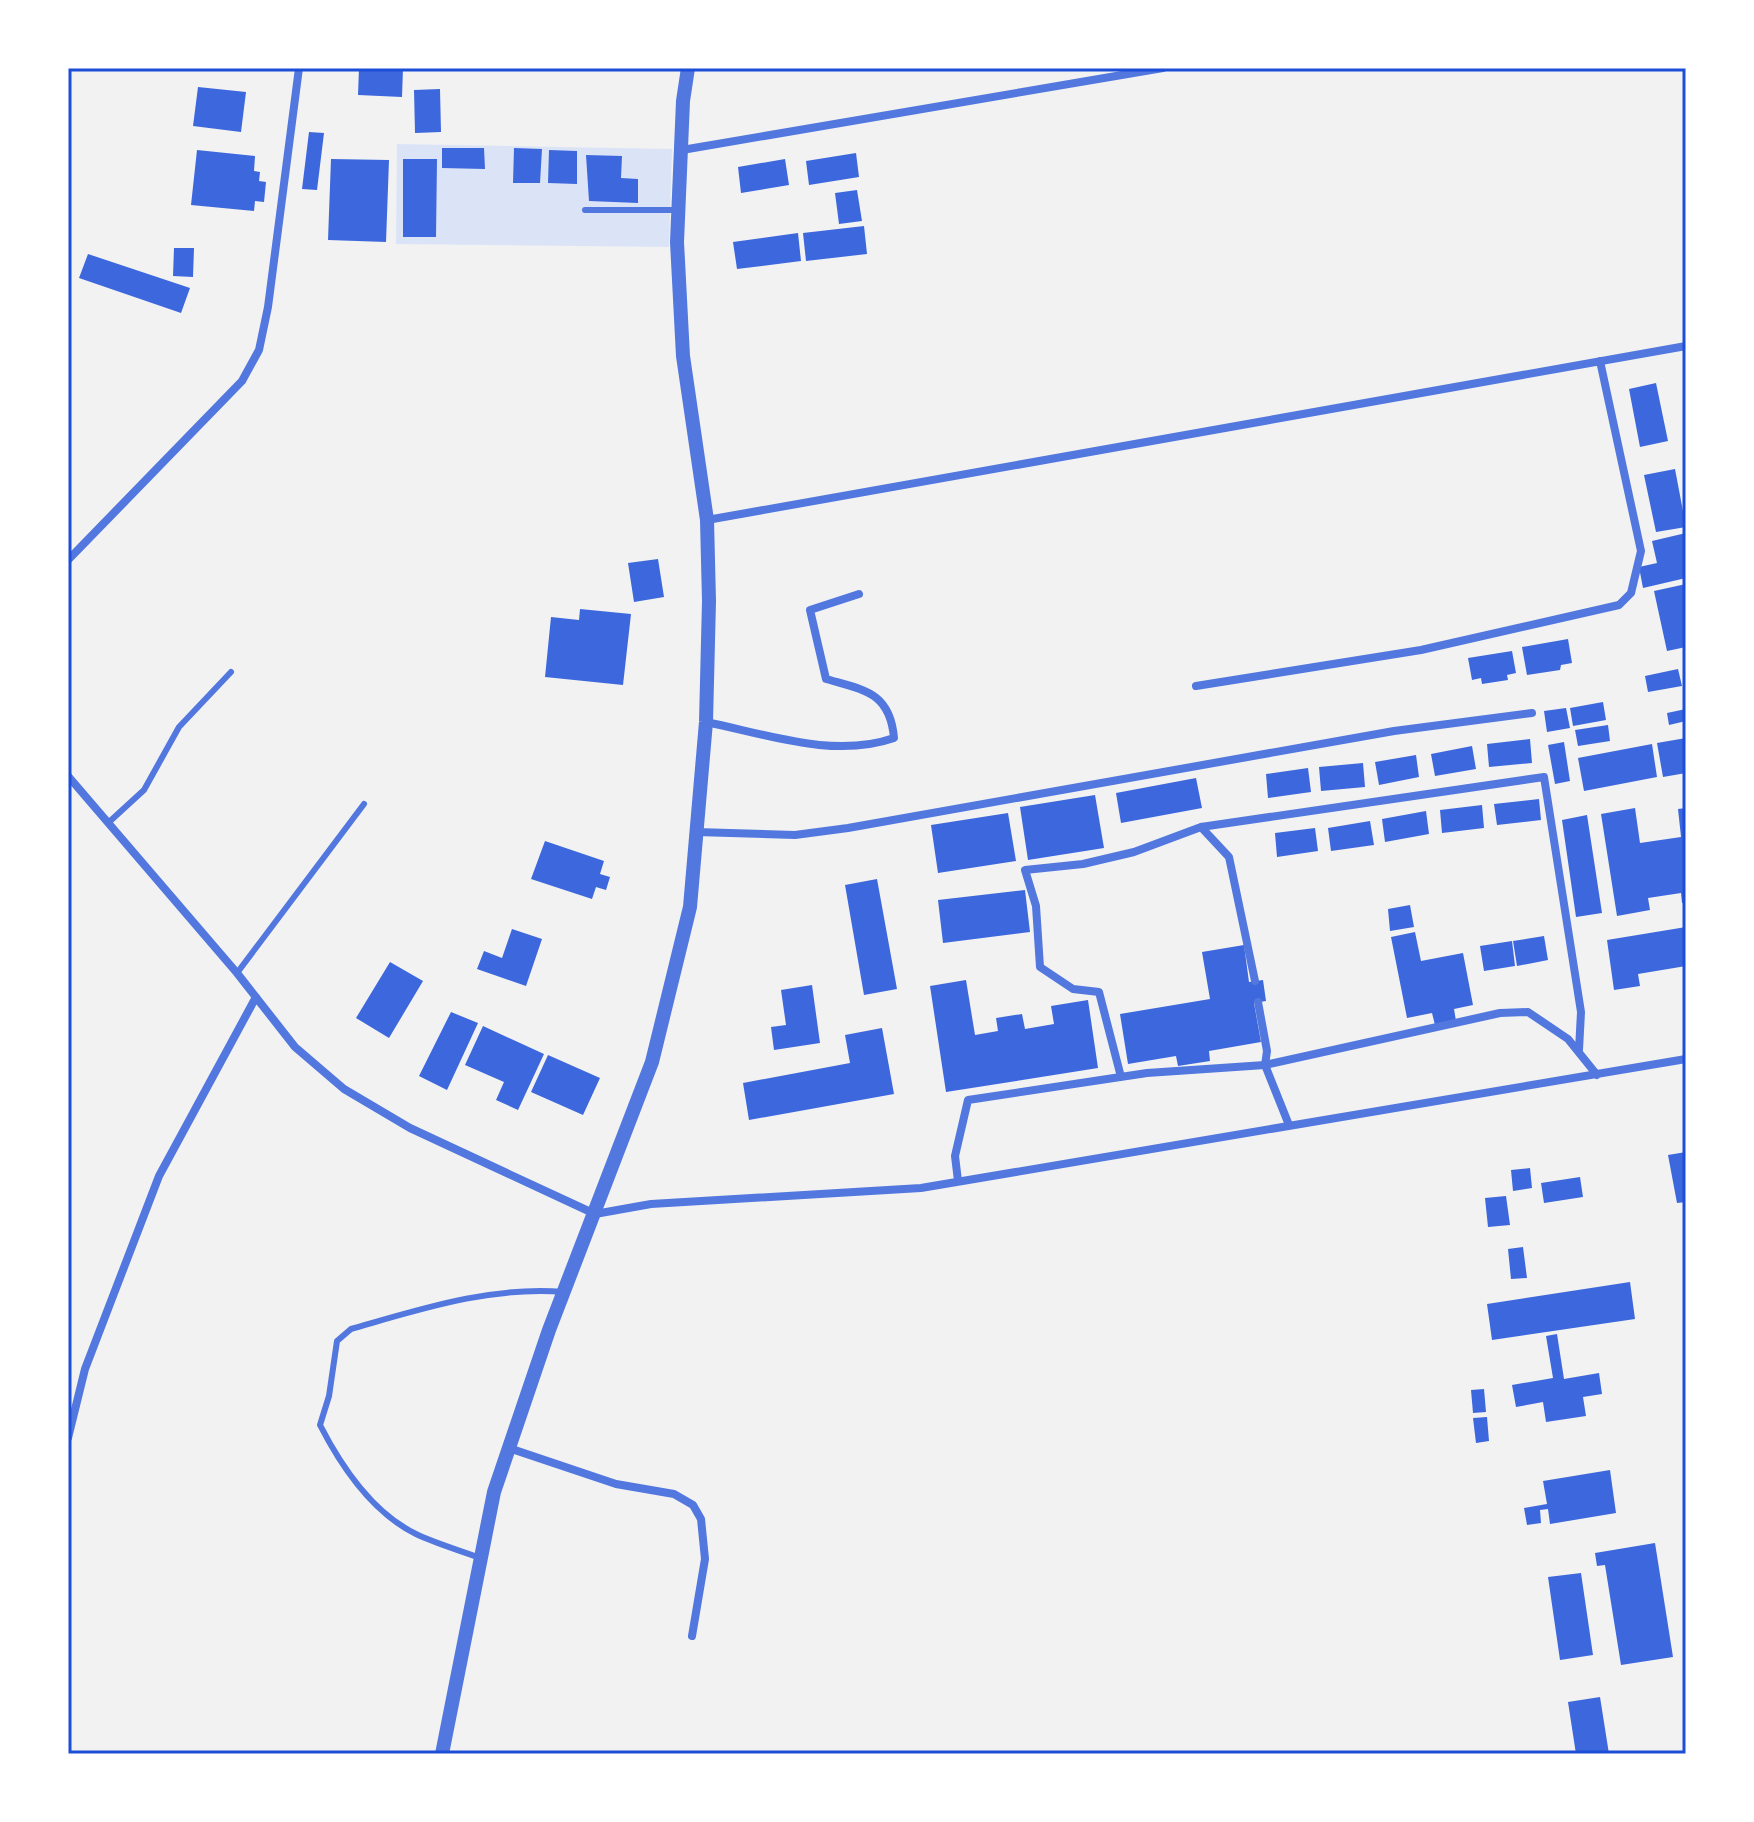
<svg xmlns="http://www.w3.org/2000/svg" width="1754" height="1822" font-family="Quicksand,sans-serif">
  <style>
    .green { fill: #dbe4f7 }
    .building { fill: #3d67dc }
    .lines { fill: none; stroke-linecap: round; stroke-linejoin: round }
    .service { stroke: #5277de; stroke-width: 6 }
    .minor { stroke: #5277de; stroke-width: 8 }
    .tertiary { stroke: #5277de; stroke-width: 14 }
    .neatline { fill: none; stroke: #1d4ed8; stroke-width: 3 }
  </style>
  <rect width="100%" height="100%" fill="#f2f2f2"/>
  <!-- green -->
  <path class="green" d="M397 144 672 149 669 247 396 244Z"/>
  <!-- building -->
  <path class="building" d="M359 68H403L402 97 358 95Z
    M198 87 246 92 241 132 193 126Z
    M440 89 441 132 415 133 414 90Z
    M309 132 324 133 317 190 302 189Z
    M442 148H484L485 169 442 168Z
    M514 148 542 149 540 183H513Z
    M197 150 255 156 254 171 260 172 259 181 266 182 264 202 255 201 254 211 191 205Z
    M549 150 577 151V184L548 183Z
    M856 153 859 177 809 185 806 161Z
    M586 155 622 156 621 178 638 179V203L589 201Z
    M331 159 389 160 386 242 328 240Z
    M403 159H437L436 237H403Z
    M785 159 789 185 741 193 738 167Z
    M857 190 862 221 839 224 835 193Z
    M864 226 867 254 806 261 803 233Z
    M798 233 801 261 737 269 733 242Z
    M174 248H194L193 277 173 276Z
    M88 254 190 288 181 313 79 278Z
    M1656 383 1668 441 1640 447 1629 389Z
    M1675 469 1686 527 1656 532 1644 475Z
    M1686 533V578L1643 588 1639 567 1657 563 1652 541Z
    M658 559 664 597 634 602 628 563Z
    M1686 584V647L1667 651 1654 591Z
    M580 609 631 614 623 685 545 677 551 617 579 620Z
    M1568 639 1572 663 1561 665 1560 670 1527 675 1522 647Z
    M1512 651 1516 673 1507 675 1508 680 1482 684 1481 678 1472 680 1468 658Z
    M1678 669 1682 686 1648 692 1645 676Z
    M1603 702 1606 720 1573 726 1570 708Z
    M1566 708 1570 728 1547 732 1544 711Z
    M1686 709V721L1669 725 1667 713Z
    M1608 725 1610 741 1578 746 1575 730Z
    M1686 738V773L1663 777 1657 743Z
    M1530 739 1532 763 1489 767 1487 744Z
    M1564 742 1570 781 1555 784 1548 745Z
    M1652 744 1657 777 1584 791 1578 758Z
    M1472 746 1476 769 1435 776 1431 754Z
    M1416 755 1419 777 1379 785 1375 762Z
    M1363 763 1365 787 1321 791 1319 767Z
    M1308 768 1311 792 1268 798 1266 774Z
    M1196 778 1202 808 1121 823 1116 793Z
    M1095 795 1104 848 1028 860 1020 807Z
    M1539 799 1541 820 1497 825 1494 804Z
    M1482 805 1484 828 1442 833 1440 810Z
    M1635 808 1640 843 1681 837 1678 809 1686 808V903H1682L1681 893 1648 898 1650 910 1617 916 1601 814Z
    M1426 811 1429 834 1385 842 1382 819Z
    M1008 813 1016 861 938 873 931 825Z
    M1587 815 1602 913 1576 917 1562 820Z
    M1370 821 1374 845 1331 851 1328 828Z
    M1315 828 1318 851 1277 857 1275 833Z
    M545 841 604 861 600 874 610 877 606 890 596 887 592 899 531 879Z
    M877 879 897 989 864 995 845 885Z
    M1025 890 1030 932 943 943 938 900Z
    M1410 905 1414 927 1390 931 1388 909Z
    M1686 927V966L1638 974 1640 986 1614 990 1607 940Z
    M512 929 542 939 526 986 477 969 484 951 502 958Z
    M1415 932 1421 961 1463 953 1473 1005 1454 1009 1456 1021 1435 1025 1432 1013 1407 1018 1391 937Z
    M1544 936 1548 960 1517 966 1513 941Z
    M1512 941 1515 966 1484 971 1480 946Z
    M1244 945 1249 982 1263 980 1266 1001 1254 1003 1261 1042 1209 1051 1210 1061 1178 1066 1176 1056 1128 1064 1120 1014 1210 999 1202 952Z
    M390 962 423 981 389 1038 356 1018Z
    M966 980 975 1035 998 1031 996 1018 1022 1014 1025 1029 1054 1024 1051 1006 1088 1000 1098 1068 946 1092 930 986Z
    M812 985 820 1043 774 1050 771 1027 786 1025 781 990Z
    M451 1012 478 1023 447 1090 419 1076Z
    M483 1026 544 1054 518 1110 496 1100 504 1082 465 1065Z
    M882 1028 894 1094 749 1120 743 1083 850 1063 845 1035Z
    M548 1055 600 1078 583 1115 531 1092Z
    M1686 1152V1202L1677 1203 1668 1155Z
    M1530 1168 1532 1188 1513 1191 1511 1170Z
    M1580 1177 1583 1197 1544 1203 1541 1183Z
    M1506 1196 1510 1225 1488 1227 1485 1198Z
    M1523 1247 1527 1278 1511 1279 1508 1249Z
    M1630 1282 1635 1319 1492 1340 1487 1304Z
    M1557 1334 1564 1379 1599 1373 1602 1394 1583 1397 1586 1416 1546 1422 1543 1402 1516 1407 1512 1385 1553 1378 1546 1336Z
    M1484 1389 1486 1412 1473 1413 1471 1390Z
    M1487 1417 1489 1441 1476 1443 1473 1418Z
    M1610 1470 1616 1513 1550 1524 1548 1509 1540 1510 1541 1523 1527 1525 1524 1508 1547 1504 1543 1481Z
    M1655 1543 1673 1657 1621 1665 1605 1565 1597 1566 1595 1553Z
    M1581 1573 1593 1655 1560 1660 1548 1577Z
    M1600 1697 1609 1754H1576L1568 1702Z"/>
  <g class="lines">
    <!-- service -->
    <path class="service" d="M585 210H679
      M108 823 144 790 179 727 231 672
      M237 973 364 804
      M480 1558C459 1550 437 1544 416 1534 373 1513 341 1466 320 1425L329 1396 337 1341 351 1329C421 1309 490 1286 564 1292"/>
    <!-- minor -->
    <path class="minor" d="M682 150 1163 68
      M707 520 1686 346
      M68 560 242 381 259 350 268 307 299 68
      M1196 686 1421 650 1619 605 1631 593 1641 551 1600 361
      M706 722C766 734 834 759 894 738 890 692 864 690 826 679L810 610 859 594
      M68 776 237 973 295 1047 344 1089 410 1128 595 1214 651 1204 921 1188 1686 1059
      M696 832 795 835 848 828 1394 731 1532 713
      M1255 981 1229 857 1201 827 1544 777 1581 1012 1579 1050
      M1121 1077 1099 992 1073 989 1040 967 1036 906 1025 870 1083 864 1134 852 1201 827
      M1289 1125 1265 1065 1500 1013 1528 1012 1568 1039 1597 1075
      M958 1181 955 1156 968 1100 1147 1073 1265 1065 1267 1051 1258 1002
      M68 1438 85 1369 159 1176 256 997
      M509 1448 616 1484 674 1494 693 1505 701 1519 705 1559 692 1636"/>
    <!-- tertiary -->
    <path class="tertiary" d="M442 1754 494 1492 549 1330 652 1062 690 907 706 722 709 601 707 520 683 356 677 242 683 101 688 68"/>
  </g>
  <!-- border -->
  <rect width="1754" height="1822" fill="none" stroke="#ffffff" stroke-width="140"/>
  <rect x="70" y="70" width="1614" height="1682" class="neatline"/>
</svg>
